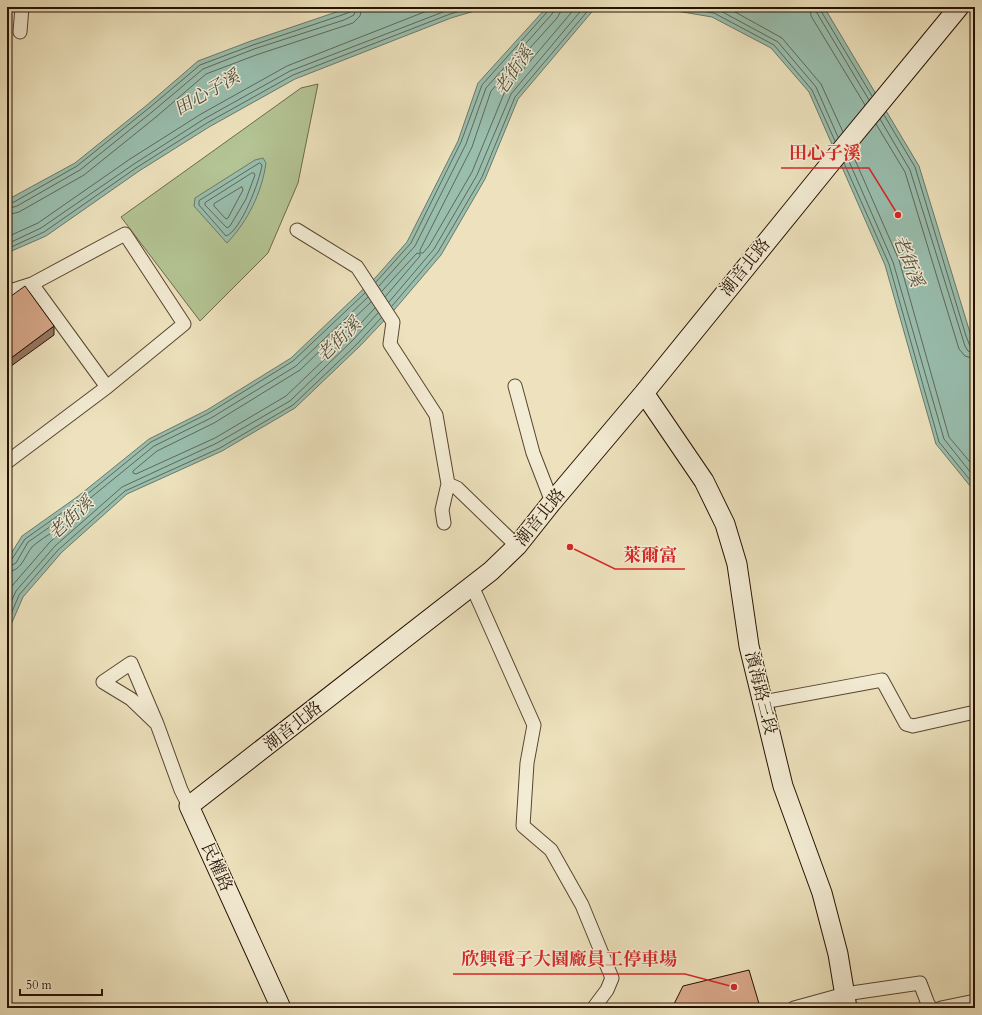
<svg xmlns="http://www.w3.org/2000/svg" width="982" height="1015" font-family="Cardo,'Noto Serif TC',serif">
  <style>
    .green { fill: #b4c494; stroke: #6d6a4a }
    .water { fill: #99beae; stroke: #6b7969 }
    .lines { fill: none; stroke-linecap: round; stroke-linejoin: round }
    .shore { stroke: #606858; stroke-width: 1 }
    .street-casing { stroke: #584530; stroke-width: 15 }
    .secondary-casing { stroke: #261101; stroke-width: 21 }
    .street { stroke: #f3ecd4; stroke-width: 13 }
    .secondary { stroke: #f3ecd4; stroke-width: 19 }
    .shaded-wall { fill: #987661; stroke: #261101 }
    .building { fill: #d9a98b; stroke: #261101 }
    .labels { text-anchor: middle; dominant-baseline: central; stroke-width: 3; stroke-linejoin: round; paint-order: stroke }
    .street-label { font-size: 17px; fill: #261101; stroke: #f3ecd4 }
    .water-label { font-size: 18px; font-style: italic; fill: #4e4e3e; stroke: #f3ecd4 }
    .leader { fill: none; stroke: #d62828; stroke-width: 1.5 }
    .callout-dot { fill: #d62828; stroke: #f3ecd4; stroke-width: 1.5 }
    .callout-label { font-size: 18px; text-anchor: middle; font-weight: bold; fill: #d62828; stroke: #f3ecd4; stroke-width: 3; stroke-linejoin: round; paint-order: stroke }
  </style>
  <rect width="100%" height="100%" fill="#ede2bd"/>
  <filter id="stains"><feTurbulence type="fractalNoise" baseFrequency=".005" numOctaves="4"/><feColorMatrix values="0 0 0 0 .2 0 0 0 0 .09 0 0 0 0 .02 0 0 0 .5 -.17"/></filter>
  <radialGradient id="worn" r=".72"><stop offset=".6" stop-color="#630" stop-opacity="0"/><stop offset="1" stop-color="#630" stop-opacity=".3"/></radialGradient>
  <!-- green -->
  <path class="green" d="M318 84 298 183 268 253 200 321 121 217 301 88Z"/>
  <!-- water -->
  <path class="water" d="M351 7H488L451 18 295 79 209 127 139 171 46 236 7 253V200L75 163 147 105 198 61 251 41Z
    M547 7H596L518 99 485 179 441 255 395 309 360 346 295 408 222 451 127 494 62 552 23 597 7 634V560L22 536 77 497 149 439 207 410 291 358 376 277 407 242 458 141 478 83Z
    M653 7H824L919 166 975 349V492L936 444 885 265 809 92 771 48 712 17Z
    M263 158 266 163C262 192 248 221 227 243L194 206 195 198 255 160Z"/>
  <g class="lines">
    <!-- shore -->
    <path class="shore" d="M561 7 560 13 557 18 491 91 472 147 420 250V253H423L429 246 472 172 505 91 576 7
      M678 7 714 13 774 45 812 90 835 141
      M708 7 717 9 778 42 816 87 838 137
      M726 7 782 38 821 84 843 132
      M810 7 811 16 865 105
      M816 7 817 13 869 100
      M821 7V11L872 96
      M884 115 915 167 966 336 970 346 975 348
      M880 119 910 170 965 346 968 351 975 353
      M876 124 905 172 959 349 965 356 975 359
      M852 153 899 260 949 437 975 468
      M848 159 893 262 944 439 975 478
      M260 163 262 165C260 180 241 231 226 236L199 205V201Z
      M844 163 889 264 939 442 975 486
      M252 173H254L255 175 246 199 230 226 227 228 205 205V203Z
      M242 187 243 190 228 218 226 219 214 206V204Z
      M7 204 14 202 77 166 149 108 200 65 253 45 342 15 350 12 351 7
      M7 209 17 206 80 170 152 112 203 69 254 49 344 20 354 15 356 7
      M7 215 19 212 84 175 156 117 206 74 256 55 353 23 360 16 362 7
      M7 237 38 223 130 159 201 114 287 66 437 7
      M7 244 41 228 134 164 204 119 290 71 456 7
      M7 249 44 232 136 168 207 123 293 75 450 14 474 7
      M376 282 411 243 461 142 482 85 548 11 550 7
      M379 286 415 246 466 144 486 88 552 14 555 7
      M382 291 417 253 420 254V256L385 297
      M371 302 300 370 214 423 157 451 133 471V473L136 474 215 438 286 396 349 336 375 308
      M389 302 434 249 477 175 511 94 584 7
      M392 306 438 252 482 177 515 97 591 7
      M7 561 12 559 25 539 80 500 151 442 209 413 293 361 365 293
      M7 566 12 565 16 563 28 542 83 504 154 446 211 418 296 366 368 297
      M7 572C22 571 24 557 32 547 39 540 57 530 65 523L68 524V526L50 542 11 587 7 596
      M7 611 16 591 55 546 122 487 217 443 290 401 353 340 378 313
      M7 624 19 595 58 550 125 491 220 448 293 405 357 344 381 318"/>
    <defs>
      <path id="street" d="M20 32 22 7
        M297 230 357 267 393 322 390 344 436 415 448 484 442 510 444 523
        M32 284 107 387
        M7 292 32 284 125 234 184 324 107 387 7 462
        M515 386 533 453 552 502
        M448 484 457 488 517 546
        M472 586 534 725 527 763 523 826 551 850 582 905 612 978 607 990 595 1006V1008
        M763 702 882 680 906 724 913 726 975 712
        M157 724 131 699 103 682 131 663 157 724 181 790 189 806
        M794 1008 845 994 920 983 928 1004 931 1008
        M941 1008 975 1001"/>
      <path id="secondary" d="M644 393 704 481 725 524 737 564 749 646 783 786 822 893 838 954 847 1008
        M281 1008 189 806 491 571 517 546 552 502 644 393 829 165 959 7"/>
    </defs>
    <!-- street casing -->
    <use href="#street" class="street-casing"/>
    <!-- secondary casing -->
    <use href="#secondary" class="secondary-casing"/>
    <!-- street -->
    <use href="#street" class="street"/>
    <!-- secondary -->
    <use href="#secondary" class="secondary"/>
  </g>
  <!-- shaded-wall -->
  <path class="shaded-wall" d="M54 326V335L7 369V361Z"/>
  <!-- building -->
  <path class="building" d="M25 286 54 326 7 361V299Z
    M749 970 760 1007 759 1008H673V1006L683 986Z"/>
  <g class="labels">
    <!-- street labels -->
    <g class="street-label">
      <text transform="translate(745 267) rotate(-51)">潮音北路</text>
      <text transform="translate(540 517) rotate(-51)">潮音北路</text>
      <text transform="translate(761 693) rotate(76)">濱海路三段</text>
      <text transform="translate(293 726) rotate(-38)">潮音北路</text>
      <text transform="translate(217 867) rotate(66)">民權路</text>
    </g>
    <!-- water labels -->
    <g class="water-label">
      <text transform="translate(514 71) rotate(-56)">老街溪</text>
      <text transform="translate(207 93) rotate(-30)">田心子溪</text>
      <text transform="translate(908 261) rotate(69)">老街溪</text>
      <text transform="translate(339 340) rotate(-45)">老街溪</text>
      <text transform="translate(71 518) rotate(-43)">老街溪</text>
    </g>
  </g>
  <!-- callouts -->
  <path class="leader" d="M898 215L869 168H781M570 547L615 569H685M734 987L685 974H453"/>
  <g class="callout-dot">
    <circle cx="898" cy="215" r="4"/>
    <circle cx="570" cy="547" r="4"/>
    <circle cx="734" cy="987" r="4"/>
  </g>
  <g class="callout-label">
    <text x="825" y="159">田心子溪</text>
    <text x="650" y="561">萊爾富</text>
    <text x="569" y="965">欣興電子大園廠員工停車場</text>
  </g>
  <!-- margin -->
  <rect width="982" height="1015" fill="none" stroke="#ede2bd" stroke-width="24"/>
  <rect x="8" y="8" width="966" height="999" fill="none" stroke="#261101" stroke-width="2"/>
  <rect x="12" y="12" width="958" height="991" fill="none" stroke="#261101"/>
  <!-- scale -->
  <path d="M20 989v6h82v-6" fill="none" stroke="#261101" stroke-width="2"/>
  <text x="26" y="989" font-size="12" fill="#261101" stroke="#f3ecd4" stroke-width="3" paint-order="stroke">50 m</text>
  <rect width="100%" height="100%" filter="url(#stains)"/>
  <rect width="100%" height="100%" fill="url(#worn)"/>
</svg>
